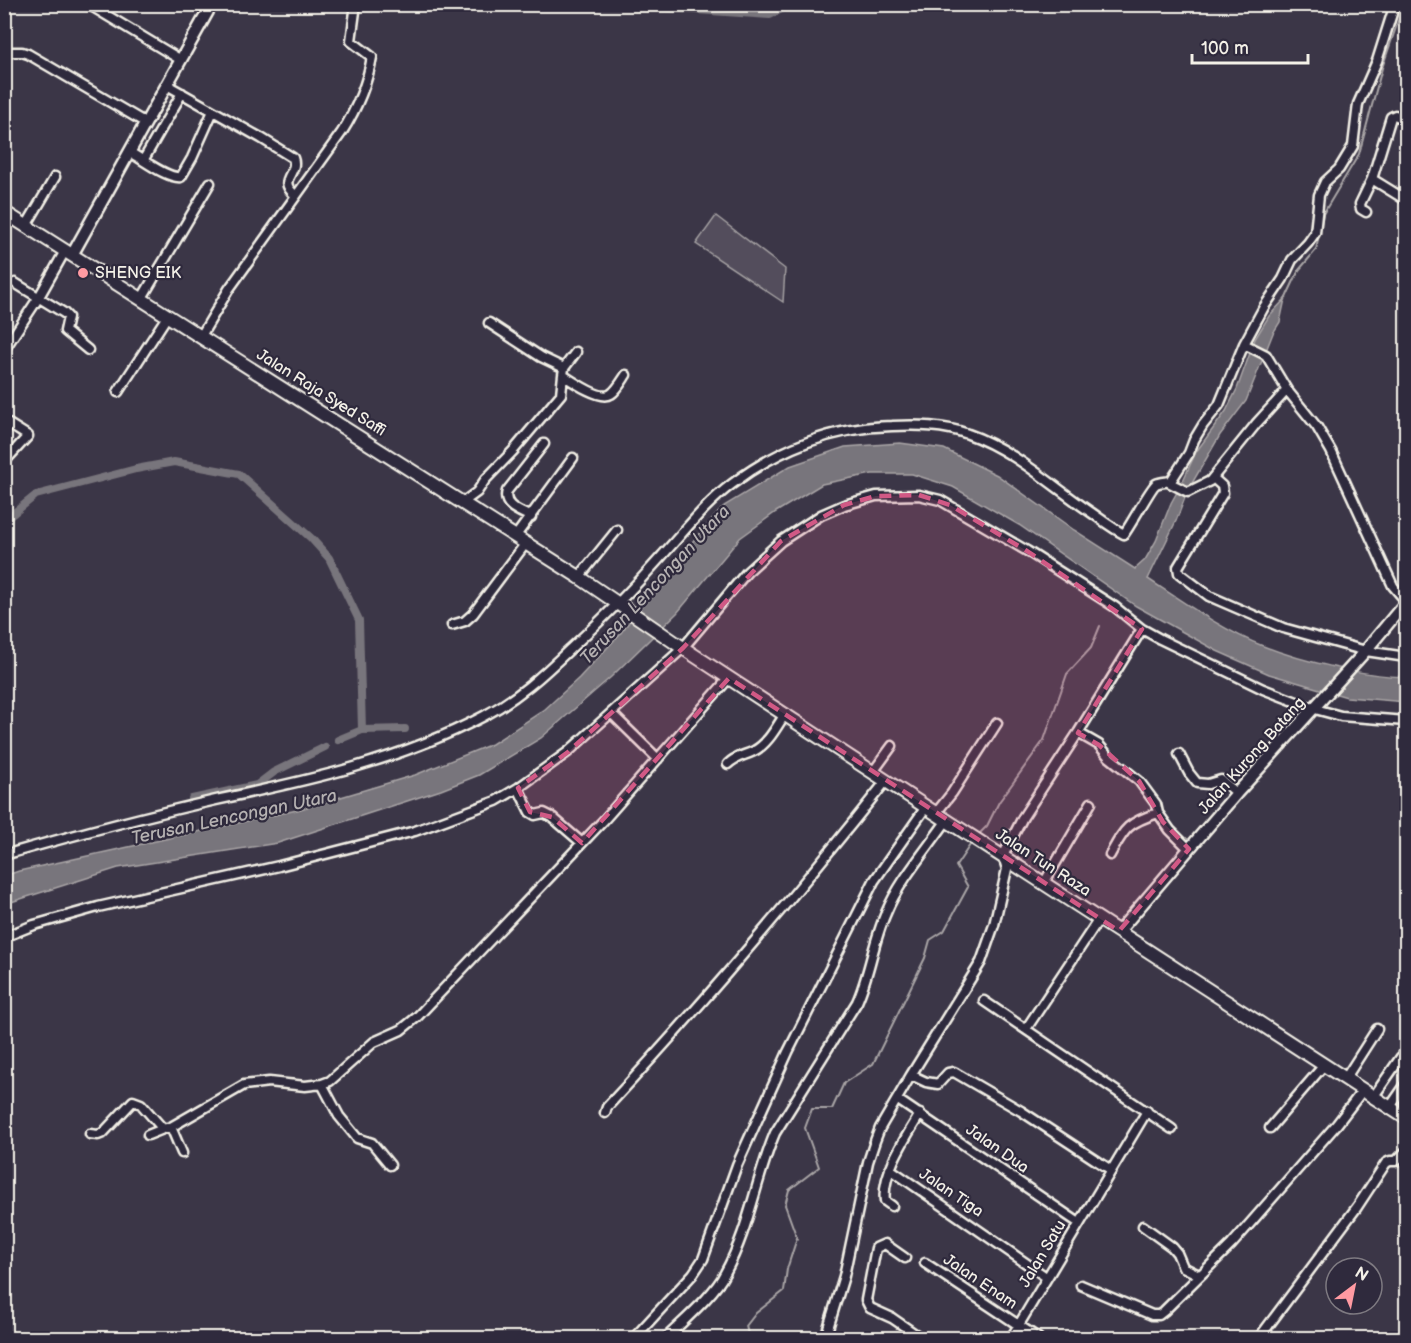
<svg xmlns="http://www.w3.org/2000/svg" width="1411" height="1343" font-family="'Balsamiq Sans',sans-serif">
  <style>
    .green { fill: #534e5c; stroke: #a4a0a2; stroke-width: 1.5 }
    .water { fill: #78747b; stroke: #aaa6a7; stroke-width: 1.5 }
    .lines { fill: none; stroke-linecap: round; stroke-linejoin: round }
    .stream { stroke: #aaa6a7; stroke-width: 2 }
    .canal { stroke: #78747b; stroke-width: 8 }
    .minor-casing { stroke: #f4f1e8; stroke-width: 13 }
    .tertiary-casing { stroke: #f4f1e8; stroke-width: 15 }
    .secondary-casing { stroke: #f4f1e8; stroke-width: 16 }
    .minor { stroke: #2f2a3d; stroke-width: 8 }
    .tertiary { stroke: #2f2a3d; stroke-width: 10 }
    .secondary { stroke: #2f2a3d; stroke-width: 12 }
    .marked { fill: #d15985; fill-opacity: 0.2; stroke: #d15985; stroke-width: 4.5; stroke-dasharray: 12 8; stroke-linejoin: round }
    .poi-dot { fill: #ff9aa2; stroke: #2f2a3d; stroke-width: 2 }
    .labels { text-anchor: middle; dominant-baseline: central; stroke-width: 4.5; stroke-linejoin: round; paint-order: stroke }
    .poi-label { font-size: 16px; fill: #f4f1e8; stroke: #2f2a3d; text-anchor: start }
    .street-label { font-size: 16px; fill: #f4f1e8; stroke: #2f2a3d }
    .water-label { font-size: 18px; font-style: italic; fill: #b6b2b2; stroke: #2f2a3d }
  </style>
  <rect width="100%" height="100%" fill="#3b3647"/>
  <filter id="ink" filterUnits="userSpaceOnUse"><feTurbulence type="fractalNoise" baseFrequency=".0167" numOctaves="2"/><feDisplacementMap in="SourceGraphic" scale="12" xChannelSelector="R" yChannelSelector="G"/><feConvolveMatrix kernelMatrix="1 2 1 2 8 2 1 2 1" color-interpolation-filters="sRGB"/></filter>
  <g filter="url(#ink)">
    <!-- green -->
    <path class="green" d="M716 216 785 269 783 302 696 244Z"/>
    <!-- water -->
    <path class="water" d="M1285 299 1280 322 1273 333 1246 401 1220 435 1188 490 1176 521 1148 579C1183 602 1224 631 1263 646 1304 662 1364 676 1406 677V702L1347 697 1269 674 1217 651 1136 606 1019 525 953 487 912 474H872L822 484 776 512 740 538 677 613 611 677 541 738 479 775 441 790 278 843 118 868 5 904 4 876 19 871 297 810 415 775 492 744 544 710 579 678 620 634 677 559 724 506 790 466 845 447 900 443 944 449 997 475 1074 530 1135 569 1145 560 1156 541 1171 503 1181 485 1196 452 1226 411 1237 389 1255 339 1269 316Z"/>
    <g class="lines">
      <!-- stream -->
      <path class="stream" d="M1284 302 1299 270 1316 250 1323 214 1359 154 1382 68 1404 4
        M978 835 987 826 999 802 1044 740 1067 674 1091 648 1100 626
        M749 1338 746 1326 756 1313 784 1291 787 1269 797 1238 785 1205 789 1190 819 1167 805 1128 812 1109H832L844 1083 873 1064 925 958 930 940 944 931 968 887 956 866 972 842"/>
      <!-- canal -->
      <path class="canal" d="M632 4 637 6 770 15 791 4
        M4 521 36 495 136 469 174 462 239 474 311 538 329 558 359 620 362 730 338 740
        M362 730 405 729
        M192 799 257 785 274 772 325 747"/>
      <defs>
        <path id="minor" d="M88 4 181 60
          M4 52H22L28 54 146 123
          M167 85 261 138 293 158C299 174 276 179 295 195
          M129 152C143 159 167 179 181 177L192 158 213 111
          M144 159 182 93
          M1372 179 1406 200
          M1366 212 1361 209 1360 204 1372 179 1391 117 1395 115 1406 120
          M26 226 55 177
          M15 283 64 313 68 317 65 331 88 350
          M142 298 210 183
          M489 323 541 357 564 368 563 375
          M201 336 229 289 342 132C357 108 367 85 372 57L351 41 356 4
          M1244 344 1266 355 1287 390
          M4 350 39 297 65 251
          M564 368 576 352
          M118 392 168 315
          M4 421 28 436 4 462
          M1213 478 1222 486 1223 493 1178 567 1179 573 1209 596 1283 628 1366 651 1406 657
          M1168 482 1188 492 1210 481 1256 424 1287 390 1317 427 1331 451 1393 586 1406 601
          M462 503 477 492 485 480 513 451 561 394 563 375C572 381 601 401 611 394 617 390 622 381 626 375
          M531 517C519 511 502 506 507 491L544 444
          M515 537 573 458
          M579 577 617 530
          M452 625 465 621 473 614 526 543
          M611 713 658 759
          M1078 733 1099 745 1109 757 1139 781 1156 804 1158 813
          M1179 754 1189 773 1197 783 1208 784 1221 780 1237 793
          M728 764C736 756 744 756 754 751 768 744 777 726 785 714
          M873 772 892 746
          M518 788 530 812 535 815 544 813 552 817 582 843
          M936 813 952 793 997 723
          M4 855C74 835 145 816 216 800 310 780 399 761 484 716 518 698 543 675 570 649 602 620 632 590 660 558 683 533 705 504 732 484 778 449 833 427 892 426 917 425 944 425 968 434 1014 450 1052 486 1092 513 1102 520 1113 529 1124 534 1131 525 1151 487 1156 484 1160 482 1166 482 1171 481L1189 453 1194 440 1203 425 1219 405 1244 344 1264 307 1283 279 1292 260 1308 243 1315 233 1319 195 1325 182 1339 169 1353 146 1358 104 1377 61 1395 4
          M1110 855C1125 828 1127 823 1158 813L1170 830 1189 849
          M1044 883 1091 803
          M4 937 34 925 98 907 279 866 415 831 496 801 518 788 568 752 683 648 747 572 781 541 821 515 844 505 876 496 919 495 940 500 1027 551 1115 607 1142 629 1160 639 1263 689 1315 709 1341 716 1406 721
          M984 1001 1172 1129
          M1026 1029 1099 919
          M911 1075 926 1082 938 1084 948 1073 954 1072 1021 1111 1111 1170
          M1345 1079 1377 1029
          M322 1084 339 1116 357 1138 372 1143 390 1165
          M1374 1096 1401 1057
          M898 1100 1079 1223
          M1390 1107 1406 1084
          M605 1113 607 1107C705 1002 797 893 886 781
          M171 1127 182 1153
          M1270 1128 1324 1065
          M90 1134 98 1135 103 1133 133 1101 141 1104 163 1129 171 1127 244 1085 269 1082 305 1086 322 1084 330 1081 374 1042 401 1030 417 1017 603 821 729 678
          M148 1135 163 1129
          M890 1169 1046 1277
          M892 1206 885 1201C881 1174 906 1137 920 1114
          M1143 1226 1172 1247 1177 1253 1183 1267 1199 1275
          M905 1258 885 1244 876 1248 866 1300 870 1308 892 1318 921 1338
          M925 1263 1038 1338
          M1081 1285 1152 1315H1159L1164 1311 1232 1244 1337 1124 1363 1090
          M634 1338 693 1274 703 1259 737 1165 788 1052 874 881 926 807
          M666 1338C683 1321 715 1294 725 1273 749 1230 756 1178 775 1133L857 1002C870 973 873 942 886 913 899 881 927 849 947 820
          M825 1338 844 1276 868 1162 875 1141 880 1128 911 1075 981 962 994 925 1007 869 1003 856 1023 817 1078 733 1142 629
          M1011 1338 1147 1111
          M1259 1338 1357 1207 1386 1163 1390 1161H1396L1406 1151"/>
        <path id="tertiary" d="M72 255 212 4
          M1119 931 1237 793 1362 655 1406 602"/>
        <path id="secondary" d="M4 212 579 577 683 648 926 807 1406 1118"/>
      </defs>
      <!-- minor casing -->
      <use href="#minor" class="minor-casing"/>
      <!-- tertiary casing -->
      <use href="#tertiary" class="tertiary-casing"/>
      <!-- secondary casing -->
      <use href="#secondary" class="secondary-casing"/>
      <!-- minor -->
      <use href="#minor" class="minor"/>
      <!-- tertiary -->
      <use href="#tertiary" class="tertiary"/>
      <!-- secondary -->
      <use href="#secondary" class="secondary"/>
    </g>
  </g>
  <!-- marked area -->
  <path class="marked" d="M919 495 950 505 1027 551 1142 629 1078 733 1099 745 1139 781 1163 822 1189 849 1119 931 729 678 582 843 552 817 530 812 518 788 568 752 683 648 781 541 844 505 876 496Z"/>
  <!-- markers -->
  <circle class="poi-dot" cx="83" cy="273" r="6"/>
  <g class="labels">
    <!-- poi labels -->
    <g class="poi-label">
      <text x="95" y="273">SHENG EIK</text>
    </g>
    <!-- street labels -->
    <g class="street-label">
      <text transform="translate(321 393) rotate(32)">Jalan Raja Syed Saffi</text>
      <text transform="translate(1252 756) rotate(-48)">Jalan Kurong Batang</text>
      <text transform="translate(1043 863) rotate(33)">Jalan Tun Raza</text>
      <text transform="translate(997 1149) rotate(35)">Jalan Dua</text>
      <text transform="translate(951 1193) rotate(34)">Jalan Tiga</text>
      <text transform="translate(1043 1254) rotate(-59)">Jalan Satu</text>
      <text transform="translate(980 1282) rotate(34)">Jalan Enam</text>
    </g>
    <!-- water labels -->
    <g class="water-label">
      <text transform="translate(655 585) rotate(-47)">Terusan Lencongan Utara</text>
      <text transform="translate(234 817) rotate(-12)">Terusan Lencongan Utara</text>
    </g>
  </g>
  <!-- margin -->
  <rect width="1411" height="1343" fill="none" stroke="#2f2a3d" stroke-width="24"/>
  <rect x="12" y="12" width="1387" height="1319" fill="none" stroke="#f4f1e8" stroke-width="2" filter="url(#ink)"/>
  <!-- north arrow -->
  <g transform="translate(1354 1286) rotate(32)"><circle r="28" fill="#2f2a3d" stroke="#7e7a81" stroke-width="1.5"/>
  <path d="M0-4.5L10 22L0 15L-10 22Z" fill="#ff9aa2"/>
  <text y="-9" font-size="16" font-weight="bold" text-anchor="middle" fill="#f4f1e8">N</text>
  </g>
  <!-- scale -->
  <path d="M1192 54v9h116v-9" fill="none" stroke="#f4f1e8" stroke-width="3"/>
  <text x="1201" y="54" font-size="18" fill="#f4f1e8" stroke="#2f2a3d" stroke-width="4.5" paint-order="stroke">100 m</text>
</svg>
